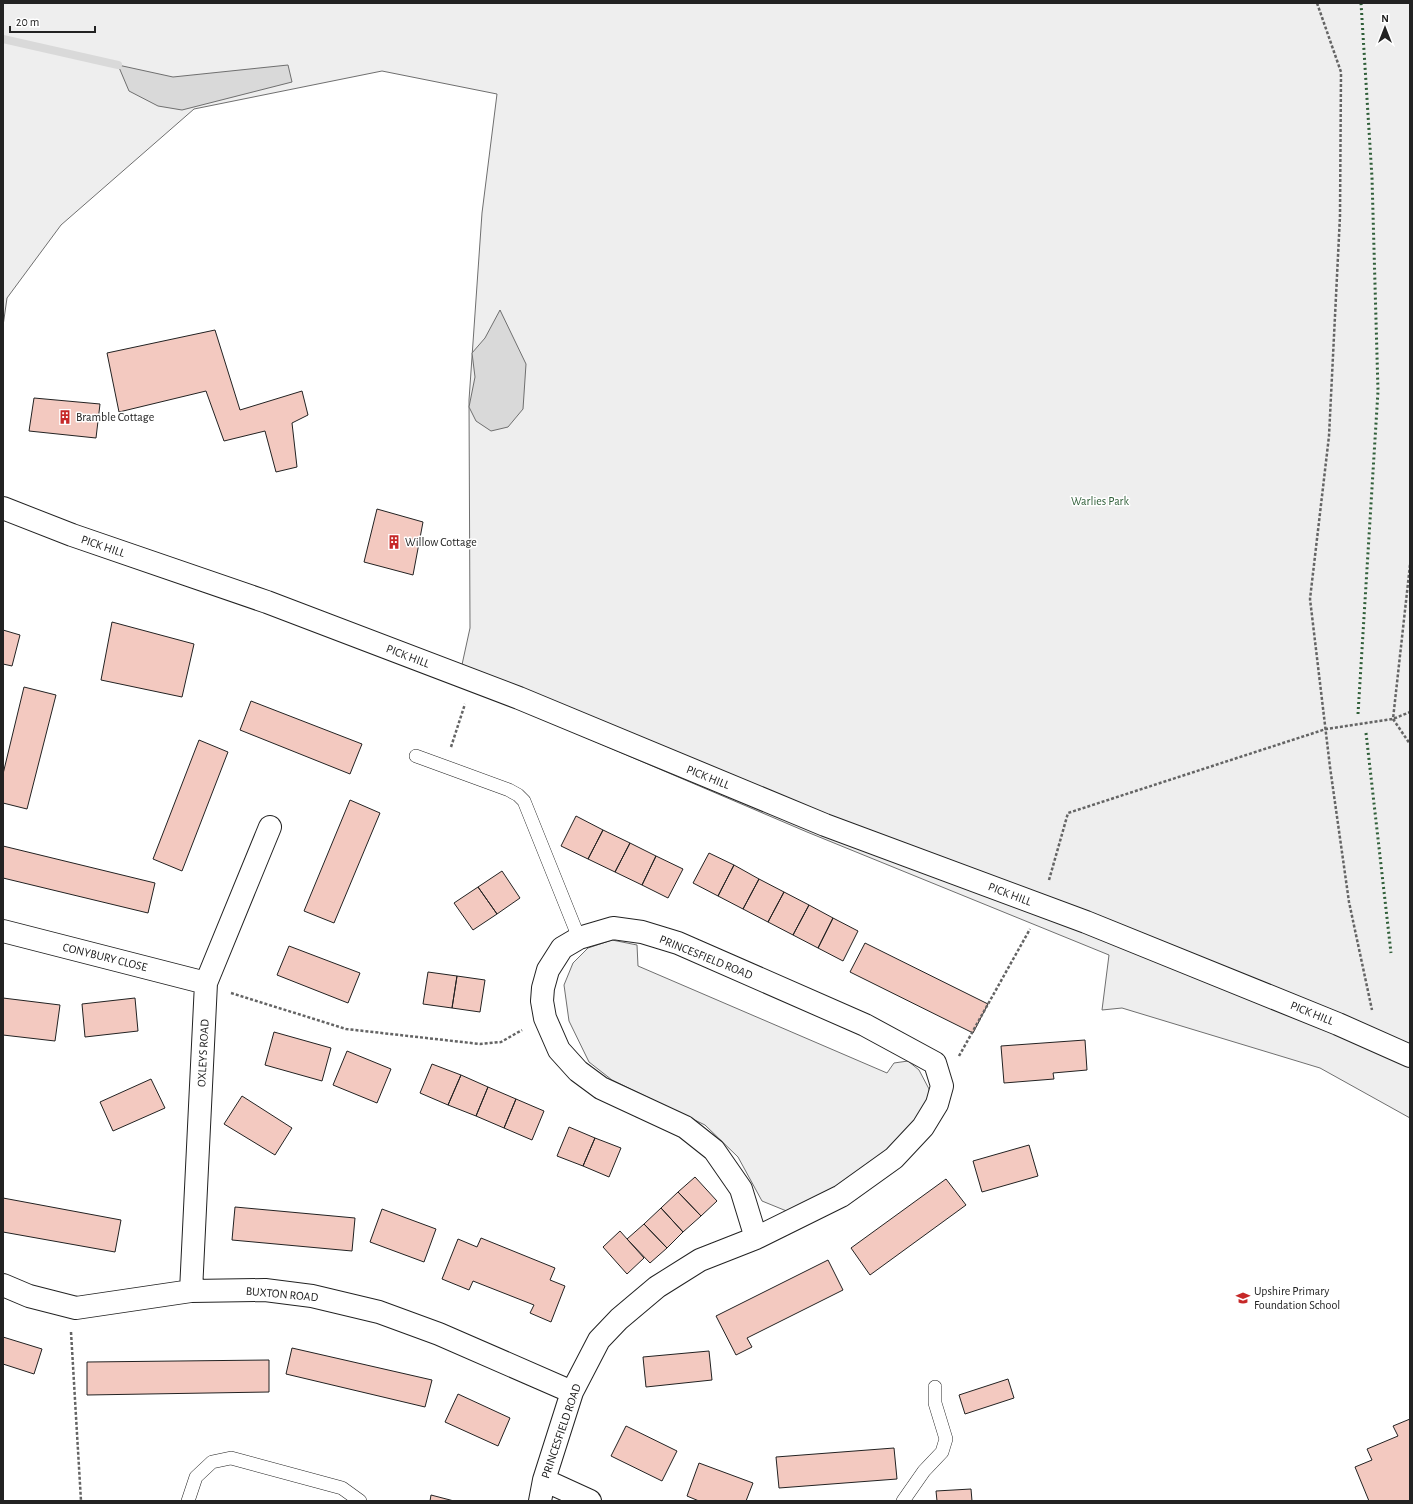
<svg xmlns="http://www.w3.org/2000/svg" width="1413" height="1504" font-family="'Alegreya Sans',sans-serif">
  <style>
    .green { fill: #eee; stroke: #6f6f6f }
    .water { fill: #d9d9d9; stroke: #6f6f6f }
    .lines { fill: none; stroke-linecap: round; stroke-linejoin: round }
    .stream { stroke: #d9d9d9; stroke-width: 8 }
    .building { fill: #f3c9c0; stroke: #222 }
    .service-casing { stroke: #222; stroke-width: 14 }
    .minor-casing { stroke: #222; stroke-width: 24 }
    .path { stroke: #646464; stroke-width: 2.5; stroke-dasharray: 3 2; stroke-linecap: butt }
    .service { stroke: #fff; stroke-width: 13 }
    .minor { stroke: #fff; stroke-width: 22 }
    .hedge { stroke: #2f5e38; stroke-width: 3; stroke-dasharray: 2 3; stroke-linecap: butt }
    .labels { text-anchor: middle; dominant-baseline: central; stroke-width: 3; stroke-linejoin: round; paint-order: stroke }
    .poi-label { font-size: 12px; fill: #222; stroke: #fff; text-anchor: start }
    .park-label { font-size: 12px; fill: #2f5e38; stroke: #fff }
    .street-label { font-size: 12px; fill: #222; stroke: #fff }
  </style>
  <rect width="100%" height="100%" fill="#fff"/>
  <!-- green -->
  <path class="green" d="M3 3H1410V1118L1320 1068 1122 1008 1102 1010 1109 955 807 832 458 683 470 628 469 400 482 213 497 94 382 71 194 109 61 225 7 298 3 326Z
    M612 940 637 945 638 966 887 1073 894 1063 908 1061 919 1070 929 1089V1103L891 1153 837 1189 789 1212 762 1201 738 1157 705 1125 612 1080 589 1062 569 1021 564 985 573 963 588 948Z"/>
  <!-- water -->
  <path class="water" d="M118 65 173 77 288 65 292 82 182 110 158 106 129 91Z
    M500 310 526 364 523 409 508 427 491 431 476 421 469 407 475 377 472 353 485 338Z"/>
  <g class="lines">
    <!-- stream -->
    <path class="stream" d="M3 39 118 65"/>
  </g>
  <!-- building -->
  <path class="building" d="M215 330 240 410 302 391 308 415 292 423 297 467 276 472 265 431 224 441 206 391 119 412 107 353Z
    M34 398 100 404 96 438 29 431Z
    M377 509 423 522 413 575 364 562Z
    M112 622 194 644 182 697 101 680Z
    M3 630 20 635 12 666 3 664Z
    M24 687 56 695 27 809 3 803V774Z
    M251 701 362 744 350 774 240 730Z
    M199 740 228 752 182 871 153 859Z
    M350 800 380 813 334 923 304 911Z
    M576 816 603 830 588 859 561 846Z
    M603 830 630 843 615 872 588 859Z
    M630 843 656 856 642 885 615 872Z
    M3 846 155 883 148 913 3 878Z
    M709 853 734 865 718 896 693 883Z
    M656 856 683 869 668 898 642 885Z
    M734 865 759 879 743 909 718 896Z
    M502 871 520 898 497 914 478 887Z
    M759 879 784 892 768 922 743 909Z
    M478 887 497 914 473 930 454 903Z
    M784 892 809 905 793 935 768 922Z
    M809 905 833 918 818 948 793 935Z
    M833 918 858 931 843 961 818 948Z
    M865 943 988 1004 973 1033 850 972Z
    M289 946 360 973 348 1003 277 975Z
    M428 972 457 976 452 1008 423 1004Z
    M457 976 485 980 480 1012 452 1008Z
    M3 998 60 1005 55 1041 3 1035Z
    M135 998 138 1031 85 1037 82 1004Z
    M274 1032 331 1048 322 1081 265 1065Z
    M1085 1040 1087 1070 1053 1073 1054 1079 1004 1083 1001 1046Z
    M347 1051 391 1069 377 1103 333 1085Z
    M432 1064 461 1075 448 1105 420 1093Z
    M461 1075 488 1087 476 1116 448 1105Z
    M151 1079 165 1108 113 1131 100 1102Z
    M488 1087 516 1099 504 1128 476 1116Z
    M242 1096 292 1128 275 1155 224 1124Z
    M516 1099 544 1111 532 1140 504 1128Z
    M569 1127 595 1138 583 1166 557 1156Z
    M595 1138 621 1148 609 1177 583 1166Z
    M1029 1145 1038 1176 982 1192 973 1161Z
    M695 1177 717 1201 701 1216 678 1192Z
    M946 1179 966 1205 870 1275 851 1248Z
    M678 1192 701 1216 683 1232 661 1208Z
    M3 1198 121 1220 115 1252 3 1232Z
    M235 1207 355 1218 352 1251 232 1240Z
    M661 1208 683 1232 667 1248 644 1224Z
    M382 1209 436 1229 424 1262 370 1242Z
    M644 1224 667 1248 650 1263 627 1239Z
    M620 1231 644 1258 627 1274 603 1247Z
    M481 1238 555 1268 550 1280 565 1286 551 1322 530 1313 534 1305 473 1281 469 1290 442 1279 458 1239 477 1247Z
    M828 1260 843 1290 747 1338 752 1347 736 1355 716 1316Z
    M3 1337 42 1349 34 1374 3 1364Z
    M292 1348 432 1380 425 1407 286 1374Z
    M709 1351 712 1380 646 1387 643 1357Z
    M269 1360V1392L87 1395V1362Z
    M1008 1379 1014 1398 965 1414 959 1395Z
    M458 1394 510 1418 498 1446 445 1422Z
    M1410 1419V1501H1369L1355 1467 1372 1460 1367 1449 1398 1436 1393 1426Z
    M626 1426 677 1451 662 1481 611 1456Z
    M894 1448 897 1479 779 1488 776 1457Z
    M699 1463 753 1483 746 1501H699L687 1496Z
    M971 1489 972 1501H937L936 1491Z
    M431 1495 454 1501H430Z"/>
  <g class="lines">
    <defs>
      <path id="service" d="M416 756 509 790 518 795 524 801 579 938
        M188 1501 196 1477 212 1462 231 1458 342 1488 360 1501
        M903 1501 924 1471 942 1452 946 1439 935 1403V1387"/>
      <path id="minor" d="M3 508 72 535 267 602 519 698 825 825 1086 922 1338 1024 1410 1056
        M3 931 206 983
        M3 1285 29 1296 76 1308 191 1291 265 1290 312 1296 379 1312 439 1334 572 1392
        M191 1291 206 983 270 827
        M544 1480 590 1501
        M540 1501 544 1480 572 1392 599 1340 619 1319 657 1287 700 1260 756 1238 841 1196 894 1158 923 1127 937 1104 942 1086 935 1063 865 1025 678 943 642 932 613 928 579 938 562 948 548 970 543 988 542 1001 545 1018 559 1050 578 1071 601 1088 685 1127 714 1150 741 1189 756 1238"/>
    </defs>
    <!-- service casing -->
    <use href="#service" class="service-casing"/>
    <!-- minor casing -->
    <use href="#minor" class="minor-casing"/>
    <!-- path -->
    <path class="path" d="M1317 3 1341 72 1340 216 1329 436 1310 599 1330 767 1349 902 1372 1010
      M1410 565 1393 719 1410 744
      M451 747 465 704
      M1049 880 1068 813 1326 729 1393 719 1410 712
      M231 993 346 1029 480 1044 501 1042 522 1030
      M959 1056 1030 929
      M71 1332 81 1501"/>
    <!-- service -->
    <use href="#service" class="service"/>
    <!-- minor -->
    <use href="#minor" class="minor"/>
    <!-- hedge -->
    <path class="hedge" d="M1358 714 1378 391 1372 178 1361 3
      M1366 733 1391 953"/>
  </g>
  <!-- icons -->
  <defs>
    <symbol id="building-bare" viewBox="-9 -9 18 18"><path d="M-4-6H4V6H1V3H-1V6H-4ZM-2.5-4.3h1.7v1.8h-1.7ZM.8-4.3h1.7v1.8H.8ZM-2.5-1h1.7V.8h-1.7ZM.8-1h1.7V.8H.8Z" fill="#c62828" stroke="#fff" stroke-width="2.5" paint-order="stroke"/></symbol>
    <symbol id="school-bare" viewBox="-9 -9 18 18"><path d="M0-5L7-2L0 1L-7-2ZM-4 1L0 2.5L4 1V4Q0 6-4 4Z" fill="#c62828" stroke="#fff" stroke-width="2.5" paint-order="stroke"/></symbol>
  </defs>
  <g fill-rule="evenodd">
    <use href="#building-bare" x="55" y="407" width="20" height="20"/>
    <use href="#building-bare" x="384" y="532" width="20" height="20"/>
    <use href="#school-bare" x="1233" y="1288" width="20" height="20"/>
  </g>
  <g class="labels">
    <!-- poi labels -->
    <g class="poi-label">
      <text x="76" y="417">Bramble Cottage</text>
      <text x="405" y="542">Willow Cottage</text>
      <text x="1254" y="1291">Upshire Primary<tspan x="1254" dy="14">Foundation School</tspan></text>
    </g>
    <!-- park labels -->
    <g class="park-label">
      <text x="1100" y="501">Warlies Park</text>
    </g>
    <!-- street labels -->
    <g class="street-label">
      <text transform="translate(103 546) rotate(19)">PICK HILL</text>
      <text transform="translate(408 656) rotate(21)">PICK HILL</text>
      <text transform="translate(708 777) rotate(22)">PICK HILL</text>
      <text transform="translate(1010 894) rotate(21)">PICK HILL</text>
      <text transform="translate(105 957) rotate(14)">CONYBURY CLOSE</text>
      <text transform="translate(706 957) rotate(22)">PRINCESFIELD ROAD</text>
      <text transform="translate(1312 1013) rotate(22)">PICK HILL</text>
      <text transform="translate(203 1053) rotate(-87)">OXLEYS ROAD</text>
      <text transform="translate(282 1294) rotate(5)">BUXTON ROAD</text>
      <text transform="translate(561 1431) rotate(-71)">PRINCESFIELD ROAD</text>
    </g>
  </g>
  <!-- border -->
  <rect width="1413" height="1504" fill="none" stroke="#222222" stroke-width="8"/>
  <!-- north arrow -->
  <g transform="translate(1385 28)" stroke="#ffffff" stroke-width="3" paint-order="stroke">
  <path d="M0-3L7 15L0 10L-7 15Z" fill="#222222"/>
  <text y="-6" font-size="11" font-weight="bold" text-anchor="middle" fill="#222222">N</text>
  </g>
  <!-- scale -->
  <path d="M10 26v6h85v-6" fill="none" stroke="#222222" stroke-width="2"/>
  <text x="16" y="26" font-size="12" fill="#222222" stroke="#ffffff" stroke-width="3" paint-order="stroke">20 m</text>
</svg>
